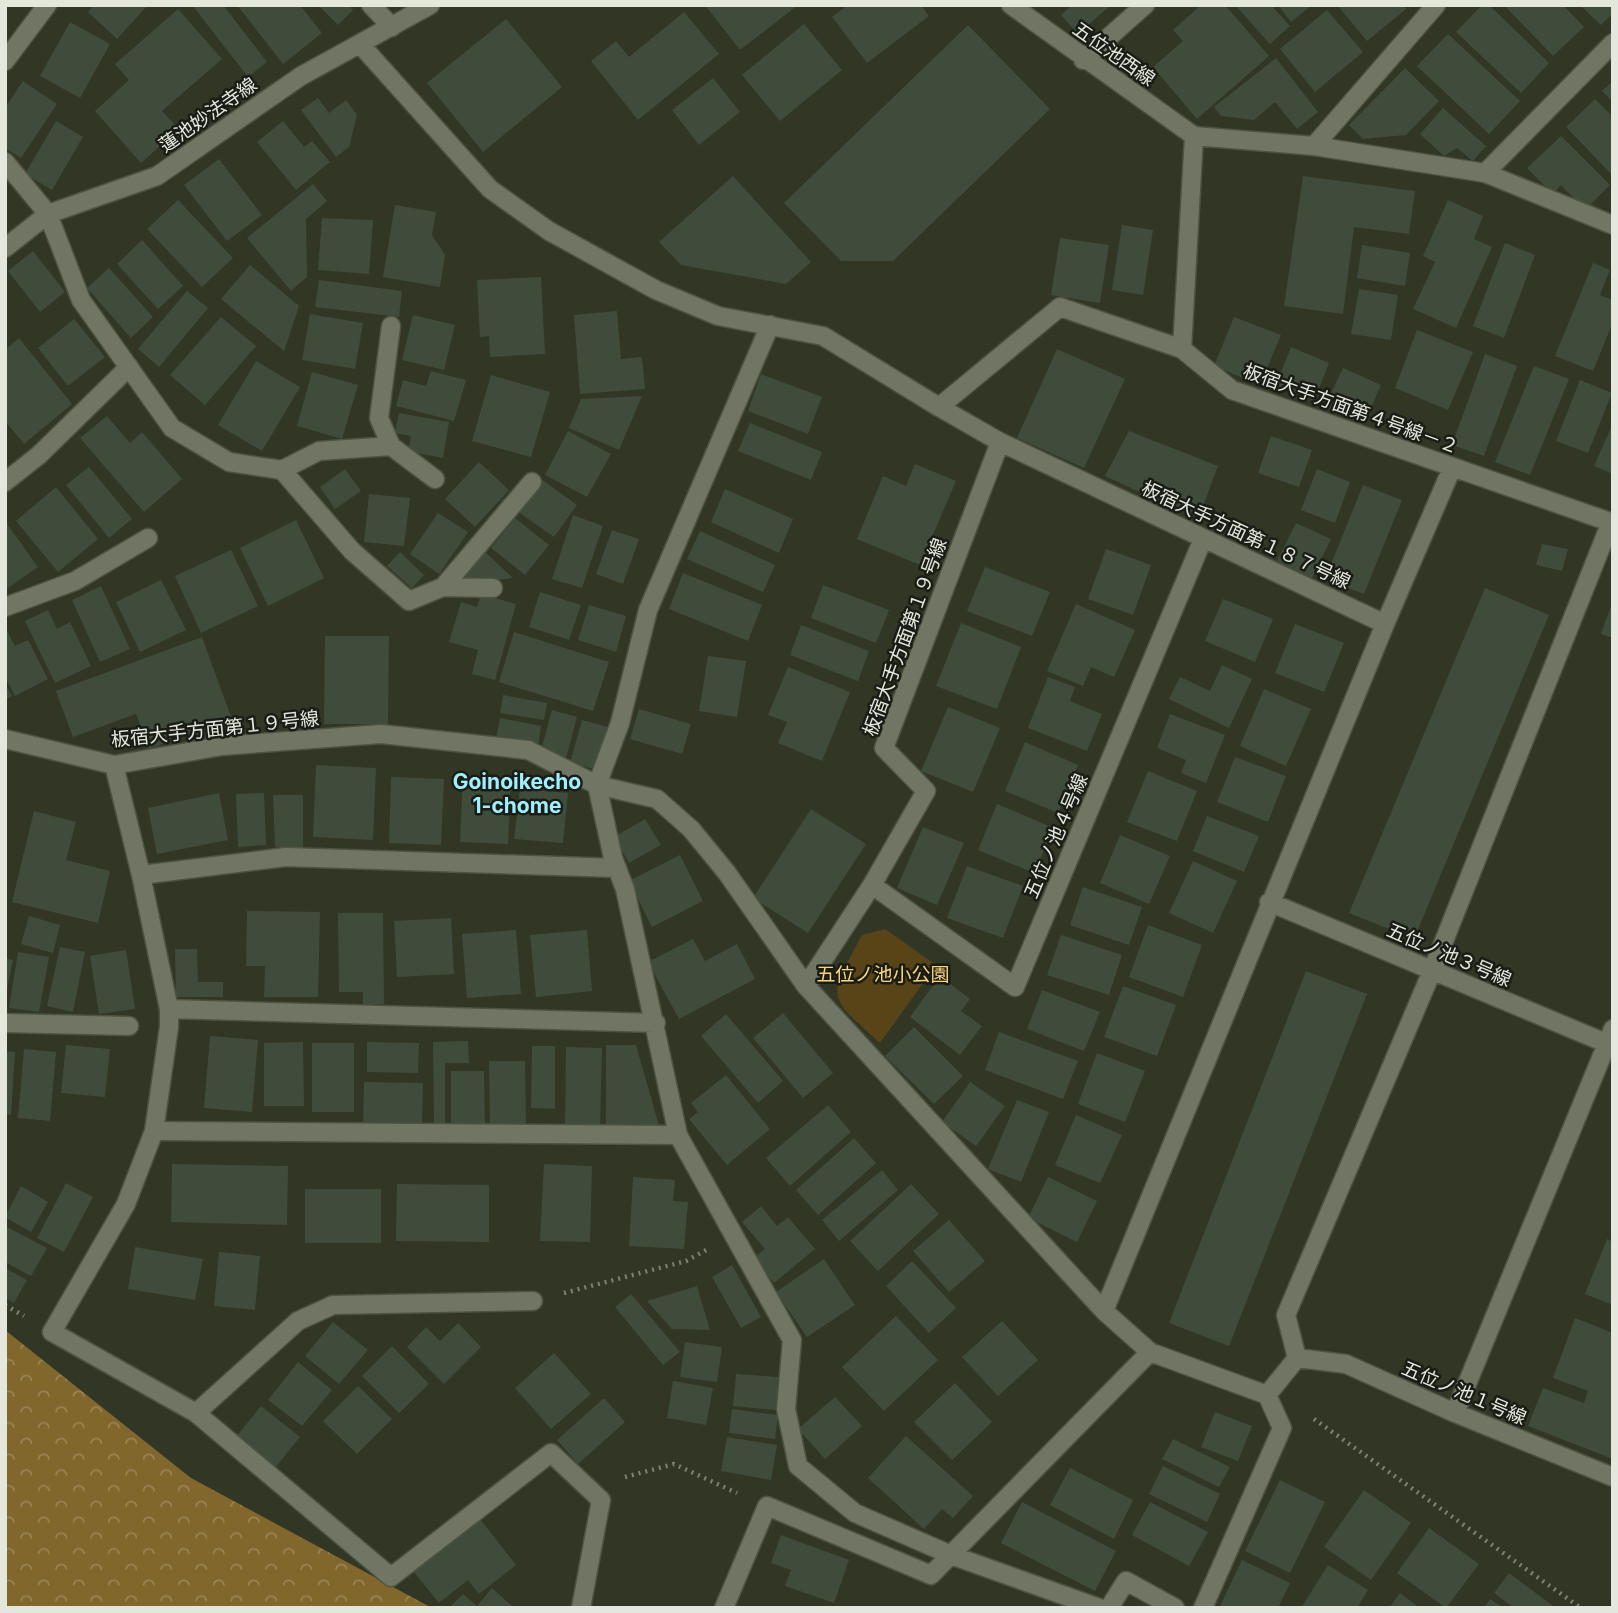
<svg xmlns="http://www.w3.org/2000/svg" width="1618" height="1613" font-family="Inter,'Noto Sans JP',sans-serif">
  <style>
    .forest { fill: url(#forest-crowns) }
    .green { fill: #584417 }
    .building { fill: #3f4c3c }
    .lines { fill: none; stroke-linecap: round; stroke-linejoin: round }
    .service-casing { stroke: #4e5243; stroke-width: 21 }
    .minor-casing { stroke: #4e5243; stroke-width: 21 }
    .path { stroke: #7d8273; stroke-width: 4.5; stroke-dasharray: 2 5; stroke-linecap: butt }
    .service { stroke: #707663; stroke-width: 18 }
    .minor { stroke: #707663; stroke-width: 18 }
    .labels { text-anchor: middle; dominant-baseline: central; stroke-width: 5; stroke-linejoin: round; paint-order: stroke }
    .street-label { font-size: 19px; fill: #e3e7dc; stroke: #1a1d15 }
    .park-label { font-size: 19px; fill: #fbd37d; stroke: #1a1d15 }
    .neighbourhood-label { font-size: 21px; font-weight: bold; fill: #a0efff; stroke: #1a1d15 }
  </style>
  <defs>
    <pattern id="forest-crowns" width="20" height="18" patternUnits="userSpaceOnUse" patternTransform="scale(1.75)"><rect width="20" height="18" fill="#81672c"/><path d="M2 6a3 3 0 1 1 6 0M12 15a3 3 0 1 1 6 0" fill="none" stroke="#998454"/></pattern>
  </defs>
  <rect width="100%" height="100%" fill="#313625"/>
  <!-- forest -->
  <path class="forest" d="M5 1330 191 1478 432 1608H5Z"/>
  <!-- green -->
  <path class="green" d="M885 929 936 965 880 1043C826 994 827 1000 862 935Z"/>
  <!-- building -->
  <path class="building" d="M94 5H148L117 39 88 12Z
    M192 5H223L267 62 248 77Z
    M237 5H300L322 33 283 64Z
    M318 5H349L353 10 338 25Z
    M705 5H798L740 50Z
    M848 5H921L929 16 867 63 832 17Z
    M1072 5H1111L1078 34 1061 15Z
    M1201 5H1225L1269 56 1197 119 1153 67 1183 41 1173 30Z
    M1235 5H1271L1290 26 1270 44Z
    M1278 5H1312L1291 22Z
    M1337 5H1403L1406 9 1367 41Z
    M1482 5H1489L1549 63 1521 93 1456 32Z
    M1504 5H1563L1584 27 1553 56Z
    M1580 5H1613V13L1601 25Z
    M178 9 222 59 162 111 179 129 141 163 95 111 129 80 115 64Z
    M1327 10 1363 52 1315 92 1280 49Z
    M684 12 719 54 638 120 591 61 616 41 629 57Z
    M506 19 562 87 483 152 427 83Z
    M70 22 110 44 80 98 40 76Z
    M804 24 842 70 780 121 742 75Z
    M968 25 1050 109 893 261H841L784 203Z
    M1448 34 1520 101 1489 134 1417 66Z
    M1276 58 1318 112 1297 129 1275 102 1254 120 1221 116 1214 107Z
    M1405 68 1439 101 1406 135 1363 139 1349 125Z
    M713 78 740 112 699 145 672 110Z
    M23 81 57 104 21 158 5 148V108Z
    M1613 81V102L1602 91Z
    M318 98 329 113 346 100 357 115 349 147 336 157 301 110Z
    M1595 99 1613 117V176L1566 127Z
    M1443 108 1486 146 1473 161 1457 148 1444 156 1420 134Z
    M56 121 83 137 52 190 25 174Z
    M283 121 304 147 312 141 330 162 296 190 257 142Z
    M1561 136 1610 185 1585 210 1561 185 1553 194 1527 168Z
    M219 159 262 215 227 241 184 185Z
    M733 176 811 262 786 284 681 265 659 242Z
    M1303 176 1415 191 1409 234 1354 227 1343 314 1284 306Z
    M313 184 327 201 306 219 307 277 291 291 247 238Z
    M178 200 233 258 202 287 147 229Z
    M1448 200 1483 216 1474 239 1492 247 1456 328 1413 309 1435 262 1423 256Z
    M395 205 436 212 432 235 445 255 440 287 383 277Z
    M322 218 373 220 369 274 318 270Z
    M1122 225 1153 230 1143 295 1112 290Z
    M1060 238 1109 245 1100 303 1051 295Z
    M142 240 183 286 158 309 117 264Z
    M1505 243 1535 255 1504 338 1473 326Z
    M1362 245 1410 253 1405 286 1357 278Z
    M33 251 65 292 40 312 8 271Z
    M1593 263 1610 270 1600 295 1613 300V322L1593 371 1555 356Z
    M250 265 299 306 284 351 221 299Z
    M109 268 153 317 131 338 87 288Z
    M541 277 545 354 490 357 489 336 480 337 477 280Z
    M319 280 402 291 399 317 315 307Z
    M1359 289 1398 295 1391 340 1351 334Z
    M187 291 208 308 159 367 138 349Z
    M617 311 621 359 642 357 645 389 580 394 574 315Z
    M310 314 363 323 355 369 302 360Z
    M413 315 455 325 444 370 402 360Z
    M221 317 256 346 205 405 170 375Z
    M1234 317 1281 335 1260 385 1214 366Z
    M74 319 105 357 68 386 38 348Z
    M1417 330 1473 352 1448 410 1395 388Z
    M19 338 72 404 24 444 5 421V350Z
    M1291 347 1329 363 1314 401 1276 385Z
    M1057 349 1125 379 1084 468 1017 438Z
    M1485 354 1517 366 1484 456 1452 445Z
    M256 361 300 387 262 451 218 425Z
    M1534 366 1569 379 1530 475 1495 462Z
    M1343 368 1381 385 1364 424 1325 406Z
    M431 371 466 380 454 421 396 406 403 380 426 386Z
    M312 372 358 385 342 439 297 426Z
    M761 374 822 397 808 434 748 411Z
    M491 375 550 392 531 457 472 441Z
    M1580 380 1612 393 1588 453 1556 441Z
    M642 396 619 450 569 428 581 399Z
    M399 413 449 422 443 458 408 451 411 436 395 433Z
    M107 416 130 443 142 432 182 479 144 512 80 438Z
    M750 423 822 452 811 480 738 451Z
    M1613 423V474L1594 466Z
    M568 431 611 454 587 497 545 475Z
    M1129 431 1218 466 1198 519 1105 476Z
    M1271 436 1312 450 1299 487 1258 473Z
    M479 462 509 490 475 527 445 499Z
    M915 464 956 481 920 565 857 539 883 476 906 486Z
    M89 467 132 519 109 538 66 485Z
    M345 469 361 491 335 509 320 487Z
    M1317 469 1350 482 1335 523 1301 510Z
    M541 479 577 505 554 537 517 511Z
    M1363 485 1402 500 1364 594 1325 579Z
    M56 487 98 539 58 572 16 521Z
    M725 489 793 519 779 553 711 522Z
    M369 494 410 498 404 546 364 542Z
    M438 513 468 532 439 574 410 554Z
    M573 515 603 526 582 588 552 579Z
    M515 518 549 545 525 575 491 548Z
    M296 520 324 578 268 606 240 548Z
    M5 521 38 567 5 590Z
    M1296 523 1331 539 1312 578 1277 561Z
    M612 530 639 539 623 584 596 574Z
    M700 531 775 565 763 592 687 559Z
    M1542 544 1568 549 1562 571 1536 565Z
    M1106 549 1151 565 1133 615 1088 599Z
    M231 550 258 606 201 633 175 576Z
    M484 551 513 578 473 583 463 574Z
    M400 552 424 575 412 588 387 566Z
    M985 567 1050 592 1032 636 967 611Z
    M683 573 762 605 748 641 669 609Z
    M161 580 186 630 140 652 116 602Z
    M823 585 889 610 876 643 811 618Z
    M101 586 130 649 100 662 72 600Z
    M1485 588 1549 615 1414 939 1349 913Z
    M540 592 581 605 569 640 529 627Z
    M481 594 516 604 495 680 472 674 478 650 449 642 461 602 477 607Z
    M1223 599 1273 619 1255 662 1205 641Z
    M1612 603H1613V638L1601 634Z
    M1076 604 1135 630 1114 677 1091 667 1083 686 1047 671Z
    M589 605 626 616 616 652 578 640Z
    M48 610 57 629 70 622 91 666 55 683 25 621Z
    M961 623 1021 647 997 709 936 686Z
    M1295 624 1344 643 1324 692 1275 673Z
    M801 625 869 651 858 681 790 655Z
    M5 627 15 646 28 640 48 679 15 696 5 677Z
    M514 632 609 662 593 711 499 682Z
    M325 636H389L388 724H324Z
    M202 637 235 728 194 744 190 734 149 749 136 714 73 737 56 691Z
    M708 656 746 661 737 717 699 711Z
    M1222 665 1252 679 1229 728 1169 699 1180 677 1210 691Z
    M788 667 850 692 822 761 778 743 787 722 768 715Z
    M1048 677 1075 687 1070 701 1102 714 1087 751 1028 728Z
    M5 685 12 696 5 700Z
    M1264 689 1311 709 1286 766 1240 746Z
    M503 695 547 703 544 720 500 713Z
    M948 707 1000 728 973 792 921 771Z
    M639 709 691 724 682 754 630 739Z
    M552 710 577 717 566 758 541 750Z
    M1170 714 1225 735 1206 783 1181 773 1186 760 1157 748Z
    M500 718 541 726 538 747 496 739Z
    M582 720 608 727 595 769 570 763Z
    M1025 742 1078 765 1058 813 1005 791Z
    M1235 757 1286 776 1268 822 1217 802Z
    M316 765 376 768 373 840 313 837Z
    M1148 771 1197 791 1177 841 1127 822Z
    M463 775 511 777 508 844 460 842Z
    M391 777 444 779 441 845 389 843Z
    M520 789 568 793 563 843 514 839Z
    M219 793 228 840 157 854 148 808Z
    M264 793 266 845 238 847 236 794Z
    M273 795H303V847H275Z
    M997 804 1054 828 1034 873 978 850Z
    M811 809 866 844 808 933 753 898Z
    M34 811 76 822 66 860 110 871 98 923 12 902Z
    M1207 816 1259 836 1244 872 1193 851Z
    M645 819 661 845 629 863 614 837Z
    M923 827 964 843 937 905 897 888Z
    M1120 835 1170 856 1149 904 1100 883Z
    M680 855 703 901 652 927 629 881Z
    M1193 861 1237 881 1213 933 1169 913Z
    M967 866 1023 886 1003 938 947 918Z
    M1083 887 1142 907 1129 945 1070 925Z
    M247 911 320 912 318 997H264L265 966H246Z
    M338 913H383L384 1004 363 1005V992H339Z
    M29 916 60 925 53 953 21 944Z
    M451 918 454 974 397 977 394 921Z
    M1148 925 1202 945 1183 997 1129 977Z
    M516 930 521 994 467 998 462 934Z
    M587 930 592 991 536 997 530 935Z
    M1061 935 1122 955 1109 995 1047 975Z
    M693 939 705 961 737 944 755 979 679 1019 648 962Z
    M60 947 85 952 73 1012 47 1006Z
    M175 949H197L198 982H223V997H176Z
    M126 950 135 1009 99 1014 90 956Z
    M18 952 49 957 39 1012 9 1008Z
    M5 958 13 960 6 994H5Z
    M1306 971 1367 994 1229 1346 1169 1323Z
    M940 976 970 999 961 1011 982 1026 960 1055 910 1017Z
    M1123 986 1176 1005 1157 1056 1104 1037Z
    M1042 990 1100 1012 1084 1051 1027 1029Z
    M783 1013 833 1073 803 1098 753 1038Z
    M726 1014 783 1081 758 1103 701 1036Z
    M914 1027 963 1076 934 1104 885 1056Z
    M999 1032 1078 1061 1063 1099 985 1070Z
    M210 1036 258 1040 252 1112 204 1108Z
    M468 1041 469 1063H445V1123H434L433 1042Z
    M303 1042 304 1106H264V1043Z
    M367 1042 419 1043 418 1073 367 1072Z
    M312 1043H354V1112H312Z
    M66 1045 110 1049 105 1097 61 1093Z
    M606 1045H636L660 1129H606Z
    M532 1046H555V1109L531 1108Z
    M566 1047 602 1048 600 1129 565 1128Z
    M24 1049 56 1052 50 1121 18 1118Z
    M5 1051 15 1052 11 1115 5 1114Z
    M1097 1053 1145 1071 1125 1122 1078 1104Z
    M489 1061H525L526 1129H490Z
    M451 1071H484L485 1126H451Z
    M726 1075 770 1129 727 1165 689 1119 698 1112 691 1103Z
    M364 1082 423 1083 422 1125 363 1124Z
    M970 1082 1005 1106 976 1146 942 1122Z
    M1017 1100 1049 1112 1021 1182 988 1169Z
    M828 1105 851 1132 790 1186 766 1158Z
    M1076 1115 1122 1135 1100 1183 1055 1165Z
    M854 1138 876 1163 818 1215 796 1190Z
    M172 1164 288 1166 287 1225 171 1222Z
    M544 1164 592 1166 590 1242 540 1241Z
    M882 1170 898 1190 839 1241 822 1220Z
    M633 1177 675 1180 673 1201 688 1202 684 1249 629 1246Z
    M1048 1177 1097 1201 1077 1242 1028 1218Z
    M66 1183 93 1197 64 1252 37 1238Z
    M397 1184 489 1185V1242L396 1241Z
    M911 1184 939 1214 878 1271 850 1241Z
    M21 1186 48 1202 31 1232 5 1217Z
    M305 1189H381V1243H305Z
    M761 1206 777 1226 788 1217 815 1249 774 1283 753 1258 765 1249 742 1222Z
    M949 1220 985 1261 949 1292 913 1251Z
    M5 1226 47 1248 31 1276 5 1262Z
    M1607 1239 1613 1242V1305L1585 1294Z
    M135 1247 203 1259 195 1300 128 1289Z
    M219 1252 260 1256 255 1310 214 1306Z
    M824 1259 855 1305 807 1337 776 1292Z
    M912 1261 956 1308 929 1333 886 1286Z
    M732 1265 761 1317 741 1328 712 1277Z
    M5 1268 27 1280 14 1303 5 1298Z
    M697 1286 710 1330 672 1329 647 1301Z
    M631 1294 680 1352 663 1365 615 1307Z
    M896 1316 938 1360 884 1411 842 1367Z
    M1575 1318 1613 1333V1459L1528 1426 1543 1388 1584 1403 1588 1391 1553 1378Z
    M1002 1321 1038 1360 998 1396 962 1357Z
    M333 1322 368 1350 339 1384 305 1356Z
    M458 1323 481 1347 444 1384 407 1347 426 1327 440 1341Z
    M685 1342 722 1347 717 1382 680 1377Z
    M392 1346 429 1384 399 1413 362 1376Z
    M554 1353 591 1394 551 1429 515 1388Z
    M298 1362 332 1390 302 1426 268 1400Z
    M736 1374 778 1377 776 1410 733 1406Z
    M673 1381 713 1388 706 1425 667 1418Z
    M955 1383 992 1422 952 1460 914 1422Z
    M358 1386 392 1419 357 1454 323 1421Z
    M835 1397 862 1426 825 1459 798 1429Z
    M604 1398 625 1422 578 1464 557 1440Z
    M261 1406 300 1437 274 1469 235 1438Z
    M732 1409 778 1415 775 1439 729 1433Z
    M1215 1412 1252 1426 1238 1461 1201 1447Z
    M906 1436 973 1496 953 1518 942 1509 924 1529 868 1478Z
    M727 1437 777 1445 771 1480 721 1471Z
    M1173 1439 1230 1467 1219 1487 1162 1459Z
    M1163 1466 1220 1494 1207 1522 1149 1494Z
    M1070 1468 1133 1500 1114 1539 1050 1505Z
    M1280 1480 1325 1502 1290 1573 1245 1551Z
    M1364 1490 1411 1523 1371 1580 1324 1547Z
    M1022 1502 1116 1551 1095 1591 1001 1543Z
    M1150 1502 1208 1532 1189 1566 1132 1535Z
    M480 1519 516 1565 479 1594 468 1580 439 1603 413 1571Z
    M1429 1528 1479 1564 1446 1608 1397 1573Z
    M781 1535 849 1560 834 1603 785 1586 791 1570 771 1563Z
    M1242 1560 1290 1583 1278 1608H1219Z
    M1328 1565 1368 1590 1357 1608H1301Z
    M1509 1573 1556 1608H1514L1494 1593Z
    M492 1588 514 1608H449L463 1594 477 1606Z
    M1400 1593 1420 1608H1389Z
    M1490 1599 1503 1608H1484Z"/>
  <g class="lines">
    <defs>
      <path id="service" d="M371 5 392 27
        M5 61 47 5
        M1314 146 1436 5
        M5 162 48 214
        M1485 173 1613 43
        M5 482 39 455 129 367
        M5 607 75 581 148 538
        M114 765 222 746 381 734 528 750 597 785 657 799 691 829 727 873 806 986
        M597 785 620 723 648 610 770 325
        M5 1023 129 1026
        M154 1131 678 1135
        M52 1332 196 1413 391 1577 551 1453 601 1500 581 1608
        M196 1413 298 1321 333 1305 533 1301"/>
      <path id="minor" d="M1011 5 1194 136 1314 146 1485 173 1613 225
        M360 44 490 189 549 231 656 290 718 316 823 336 939 407 1060 307 1182 349 1232 390 1613 523
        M1083 60 1145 5
        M48 214 81 300 172 428 229 462 282 470 352 551 409 601 443 587 493 588
        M5 248 48 214 157 176 301 76 430 5
        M391 326 379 418 391 446 435 479
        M1182 349 1194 136
        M939 407 1000 442 1385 624 1452 468
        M1000 442 884 748 926 791 872 885 806 986 1104 1311 1150 1352 1267 1395 1297 1358
        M282 470 319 451 391 446
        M443 587 532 482
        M5 739 114 765 141 875 169 1009V1027L154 1131 126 1204 52 1332
        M597 785 613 858 625 889 678 1135 792 1340 786 1409 798 1466 855 1513 951 1555 1099 1608
        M141 875 286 857 617 868
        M872 885 1015 987 1203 539
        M1269 902 1613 1046
        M169 1009 656 1023
        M1104 1311 1385 624
        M1297 1358 1286 1315 1432 971 1611 522
        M1297 1358 1346 1364 1455 1413 1613 1477
        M1455 1413 1613 1029
        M724 1608 767 1506 931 1575 1150 1352
        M1109 1608 1126 1581 1175 1608
        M1203 1608 1282 1428 1267 1395"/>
    </defs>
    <!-- service casing -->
    <use href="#service" class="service-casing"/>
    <!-- minor casing -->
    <use href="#minor" class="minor-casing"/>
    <!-- path -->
    <path class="path" d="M564 1293 686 1261 706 1250
      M5 1305 24 1316
      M1314 1419 1581 1608
      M625 1477 674 1464 737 1493"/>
    <!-- service -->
    <use href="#service" class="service"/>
    <!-- minor -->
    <use href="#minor" class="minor"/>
  </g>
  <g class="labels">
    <!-- street labels -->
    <g class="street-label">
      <text transform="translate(1114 54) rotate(35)">五位池西線</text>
      <text transform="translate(208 115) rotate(-35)">蓮池妙法寺線</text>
      <text transform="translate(1351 409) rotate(20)">板宿大手方面第４号線－２</text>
      <text transform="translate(1246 535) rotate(25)">板宿大手方面第１８７号線</text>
      <text transform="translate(905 637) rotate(-70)">板宿大手方面第１９号線</text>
      <text transform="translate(215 729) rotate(-6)">板宿大手方面第１９号線</text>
      <text transform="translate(1056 836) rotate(-67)">五位ノ池４号線</text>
      <text transform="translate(1449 955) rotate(23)">五位ノ池３号線</text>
      <text transform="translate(1464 1393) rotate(23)">五位ノ池１号線</text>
    </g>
    <!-- park labels -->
    <g class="park-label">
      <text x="883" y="974">五位ノ池小公園</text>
    </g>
    <!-- neighbourhood labels -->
    <g class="neighbourhood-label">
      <text x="517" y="781">Goinoikecho<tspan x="517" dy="24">1-chome</tspan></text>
    </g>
  </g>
  <!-- border -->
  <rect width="1618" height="1613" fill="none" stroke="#e3e7dc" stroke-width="14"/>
</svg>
